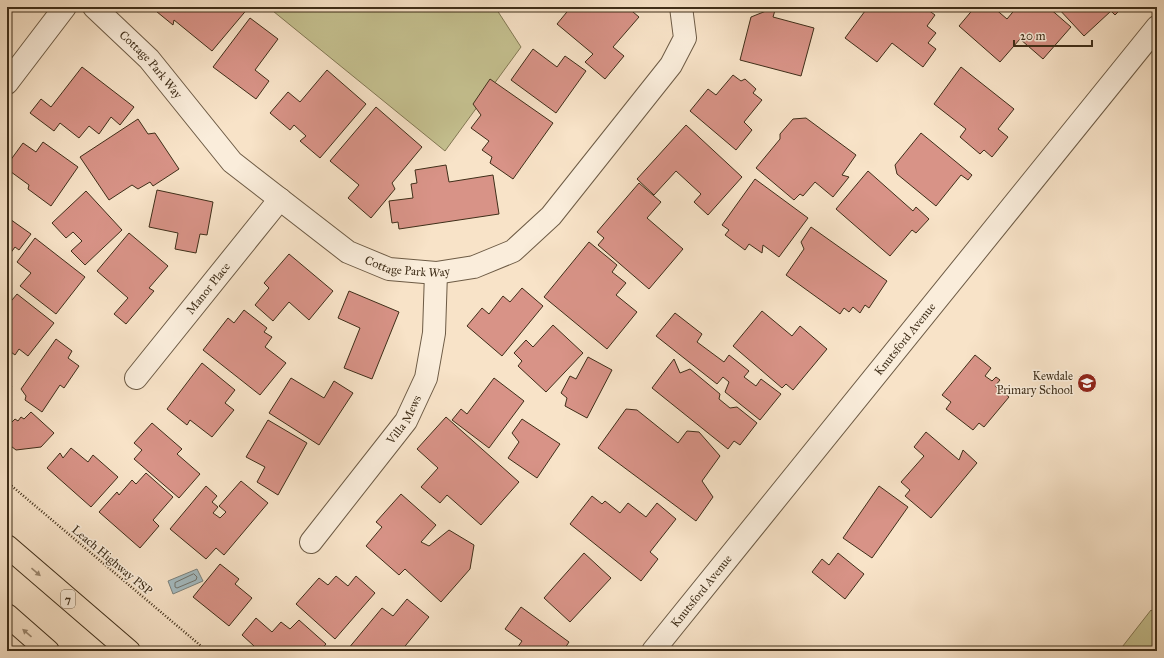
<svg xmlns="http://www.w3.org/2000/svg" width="1164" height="658" font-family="'IM FELL Great Primer',serif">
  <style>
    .green { fill: #c5c190; stroke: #827854 }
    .water { fill: #a4bbc1; stroke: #7c837e }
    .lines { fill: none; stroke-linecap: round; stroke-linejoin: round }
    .shore { stroke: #72746d; stroke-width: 1 }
    .building { fill: #d89387; stroke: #3f2e19 }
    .minor-casing { stroke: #6d5b45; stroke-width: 24 }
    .highway-casing { stroke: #3f2e19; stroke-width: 24 }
    .path { stroke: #3f2e19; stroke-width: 2.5; stroke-dasharray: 1 2; stroke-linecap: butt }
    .minor { stroke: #faeddb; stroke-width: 22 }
    .highway { stroke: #f8e3c8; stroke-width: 22 }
    .oneway { fill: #9c8870 }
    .labels { text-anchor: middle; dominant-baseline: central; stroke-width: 3; stroke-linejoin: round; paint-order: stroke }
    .shield { fill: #faeddb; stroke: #776753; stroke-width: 1 }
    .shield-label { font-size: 11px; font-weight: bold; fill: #3f2e19 }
    .street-label { font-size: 12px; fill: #3f2e19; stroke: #faeddb }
    .poi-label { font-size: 12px; fill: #3f2e19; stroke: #faeddb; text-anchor: end }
  </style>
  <rect width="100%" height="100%" fill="#f8e3c8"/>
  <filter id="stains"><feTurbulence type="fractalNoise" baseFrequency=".005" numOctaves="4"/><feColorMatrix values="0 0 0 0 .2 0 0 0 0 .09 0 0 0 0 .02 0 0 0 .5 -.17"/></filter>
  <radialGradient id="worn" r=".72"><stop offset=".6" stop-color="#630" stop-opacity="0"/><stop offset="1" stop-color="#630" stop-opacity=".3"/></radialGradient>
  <!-- green -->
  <path class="green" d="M268 7H495L521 47 445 151Z
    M1151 610 1157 615V651H1119Z"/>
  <!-- water -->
  <path class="water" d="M197 569 203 581 173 594 168 581Z"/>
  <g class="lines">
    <!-- shore -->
    <path class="shore" d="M194 574 197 577 196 580 177 588 175 587V583Z"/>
  </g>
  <!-- building -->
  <path class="building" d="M151 7H249L212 51 174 20 173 25Z
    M571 7H627L639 17 613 47 624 56 605 79 585 62 593 54 557 24Z
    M776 7 773 17 814 28 801 76 740 60 751 17Z
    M868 7H924L935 15 927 26 936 33 928 43 936 49 923 67 892 43 877 62 845 38Z
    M975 7H993L1007 19 1017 7H1048L1071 27 1043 59 1020 39 1000 62 959 26Z
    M1057 7H1123L1115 15 1111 11 1084 36Z
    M250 18 278 39 255 70 269 81 256 99 213 67Z
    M533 49 557 67 565 56 586 71 556 113 511 80Z
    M82 67 134 107 120 125 111 117 99 134 89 126 79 138 60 123 54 131 30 113 41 99 51 107Z
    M961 67 1014 109 998 129 1008 137 992 157 984 150 980 154 960 137 966 129 934 104Z
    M327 70 366 104 320 158 300 141 306 136 294 125 290 130 270 113 288 92 300 102Z
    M733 75 741 81 745 79 756 89 753 93 762 100 744 122 752 130 736 150 690 111 708 89 716 95Z
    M490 79 553 123 513 179 490 163 492 157 482 150 489 141 471 128 481 115 473 104Z
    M376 107 422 147 392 183 395 189 371 218 348 198 359 185 330 161Z
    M806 118 856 155 842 175 849 177 833 197 815 182 803 196 800 194 794 200 756 168 780 139V134L793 119Z
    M138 119 148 134 155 133 179 169 153 186 150 182 138 189 132 185 109 200 80 157Z
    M686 125 742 177 708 215 694 202 701 194 676 171 654 195 637 179Z
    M921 133 972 175 968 180 961 175 936 206 897 174 895 165Z
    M43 142 78 167 51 206 28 189 29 185 7 169V165L23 143 36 152Z
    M446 165 449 182 493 175 499 214 399 229 398 222 392 223 389 201 413 198 411 184 417 183 415 170Z
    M868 171 913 211 916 207 929 219 916 233 912 230 890 256 836 209Z
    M755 179 808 218 779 257 763 245 762 253 749 244 745 250 725 235 729 230 722 225Z
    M639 183 661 202 647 218 683 249 649 289 598 245 604 238 597 232Z
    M157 190 213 202 207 235 200 234 196 253 175 249 178 233 149 227Z
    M86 191 122 230 85 265 71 251 82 241 73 232 66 238 52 223Z
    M7 217 31 234 19 250 15 247 7 258Z
    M811 227 887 281 869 308 865 305 860 313 853 307 849 312 844 308 840 314 786 275 804 249 801 242Z
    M129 233 168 266 149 288 154 291 126 324 114 314 128 298 97 271Z
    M35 238 85 277 56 314 20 286 31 273 17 262Z
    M589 242 617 265 612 272 626 283 616 295 637 312 607 349 544 297Z
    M289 254 333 291 309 320 289 302 273 321 255 305 269 288 264 283Z
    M522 288 543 306 502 356 467 326 482 308 489 314 503 296 510 302Z
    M349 291 399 312 372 379 344 368 360 328 338 318Z
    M17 294 54 323 28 356 19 349 15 355 7 349V306Z
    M244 310 267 328 264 332 272 337 265 347 286 363 260 395 203 350 228 318 234 323Z
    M762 311 792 336 800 326 827 349 793 390 786 384 782 388 733 346Z
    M675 313 702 334 697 342 724 362 729 355 749 371 744 377 756 386 761 379 781 394 760 420 725 392 729 382 723 377 717 384 656 336Z
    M553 325 583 353 546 392 518 366 522 361 514 353 526 340 533 347Z
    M56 339 72 351 68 358 79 366 64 388 60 385 42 412 25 400 26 396 21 389Z
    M975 355 991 368 985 376 992 381 996 377 1000 380 995 386 1009 397 984 427 979 423 973 430 946 409 951 402 942 395Z
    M588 357 612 370 587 418 565 406 567 398 561 393 570 376 576 379Z
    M674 359 680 373 690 369 720 394 719 399 730 408 737 407 757 423 740 445 734 441 728 449 652 388Z
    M202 363 235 390 225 403 234 410 212 437 190 420 187 425 167 409Z
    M291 378 324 398 334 381 353 393 319 445 269 413Z
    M494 378 524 401 489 448 452 420 461 409 467 414Z
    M7 381 12 386 7 392Z
    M626 409 637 410 678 443 687 431 699 432 720 456 702 481 713 497 696 521 598 448Z
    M31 412 54 433 41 447 16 450 7 443V419L11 423 15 419 18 421 21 417 24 419Z
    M446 417 519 482 481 525 447 495 440 503 421 487 438 468 417 449Z
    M522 419 560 444 537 478 508 458 519 442 512 433Z
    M268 420 307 443 278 495 257 482 265 467 246 457Z
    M152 423 182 449 177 454 200 474 179 498 134 459 142 450 134 443Z
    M926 432 959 460 963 450 977 463 931 518 905 496 910 490 901 482 924 456 914 447Z
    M71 448 88 462 93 455 118 477 91 507 47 468 60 453 63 458Z
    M146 473 173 497 153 520 159 526 140 548 99 512 117 492 119 495 132 480 136 484Z
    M241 481 268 503 224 555 216 548 206 559 170 529 206 486 217 496 212 502 218 507 213 513 220 518 226 512 219 506Z
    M879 486 908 507 872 558 843 538Z
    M401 494 436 525 421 542 429 546 449 530 474 545 470 569 441 602 405 569 399 575 366 546 382 527 376 522Z
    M592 496 602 504 605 501 620 513 628 503 646 517 657 503 676 519 650 552 658 559 641 581 570 524Z
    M584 553 611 578 570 622 544 598Z
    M838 553 864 574 845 599 812 572 822 559 829 565Z
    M220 564 239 579 235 584 252 598 229 626 193 597Z
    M336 576 348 586 356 576 375 593 335 639 296 604 319 578 328 585Z
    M407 599 429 617 401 651H350L348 649 382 608 393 616Z
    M521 607 569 642 563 651H515L522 641 505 629Z
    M256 618 272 632 281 622 290 629 299 620 326 644 320 651H250L254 646 242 635Z"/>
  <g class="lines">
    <defs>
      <g id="minor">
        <path id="s1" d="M94 7 149 59 232 162 348 252 389 269 436 273 474 267 513 251 551 216 671 65 685 38 681 7"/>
        <path d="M7 83 65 7"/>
        <path id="s2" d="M136 378 280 199"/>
        <path id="s3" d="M311 542 406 421 426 378 434 333 436 273"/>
        <path id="s4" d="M653 651 1157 27"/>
      </g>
      <path id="highway" d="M7 546 129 651
        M7 615 48 651"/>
    </defs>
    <!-- minor casing -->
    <use href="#minor" class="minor-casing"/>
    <!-- highway casing -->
    <use href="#highway" class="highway-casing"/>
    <!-- path -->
    <path class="path" d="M7 482 207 651"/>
    <!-- minor -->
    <use href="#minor" class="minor"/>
    <!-- highway -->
    <use href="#highway" class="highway"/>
  </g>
  <!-- one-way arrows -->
  <defs><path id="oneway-solid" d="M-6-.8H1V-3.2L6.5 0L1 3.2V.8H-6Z"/></defs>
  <g class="oneway">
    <use href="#oneway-solid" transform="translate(36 572) rotate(41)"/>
    <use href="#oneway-solid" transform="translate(27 633) rotate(-139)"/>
  </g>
  <!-- icons -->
  <defs>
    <symbol id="school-disc" viewBox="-11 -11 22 22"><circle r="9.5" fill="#8f2418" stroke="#faeddb"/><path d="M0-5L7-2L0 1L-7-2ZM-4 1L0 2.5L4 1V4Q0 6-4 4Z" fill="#fff"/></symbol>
  </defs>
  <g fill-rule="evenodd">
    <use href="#school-disc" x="1076" y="372" width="22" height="22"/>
  </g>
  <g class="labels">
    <!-- shield labels -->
    <rect class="shield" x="61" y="590" width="14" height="18" rx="3"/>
    <g class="shield-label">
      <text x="68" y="599">7</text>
    </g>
    <!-- street labels -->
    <g class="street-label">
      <text stroke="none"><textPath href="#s1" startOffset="81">Cottage Park Way</textPath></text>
      <text stroke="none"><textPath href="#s1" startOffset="417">Cottage Park Way</textPath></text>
      <text stroke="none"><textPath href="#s2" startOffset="115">Manor Place</textPath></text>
      <text stroke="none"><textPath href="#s4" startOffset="401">Knutsford Avenue</textPath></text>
      <text stroke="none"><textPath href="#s3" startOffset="154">Villa Mews</textPath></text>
      <text transform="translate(112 560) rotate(40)">Leach Highway PSP</text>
      <text stroke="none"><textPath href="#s4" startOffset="77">Knutsford Avenue</textPath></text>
    </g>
    <!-- poi labels -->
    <g class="poi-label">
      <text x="1073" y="376">Kewdale<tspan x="1073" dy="14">Primary School</tspan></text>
    </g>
  </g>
  <!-- margin -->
  <rect width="1164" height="658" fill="none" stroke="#f8e3c8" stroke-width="24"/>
  <rect x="8" y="8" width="1148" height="642" fill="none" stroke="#3f2e19" stroke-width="2"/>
  <rect x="12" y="12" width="1140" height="634" fill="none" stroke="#3f2e19"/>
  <!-- scale -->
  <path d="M1014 40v6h78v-6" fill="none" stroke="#3f2e19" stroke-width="2"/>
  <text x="1020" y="40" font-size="12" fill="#3f2e19" stroke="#faeddb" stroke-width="3" paint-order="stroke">20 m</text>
  <rect width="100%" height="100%" filter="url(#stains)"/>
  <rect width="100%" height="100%" fill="url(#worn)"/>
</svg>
